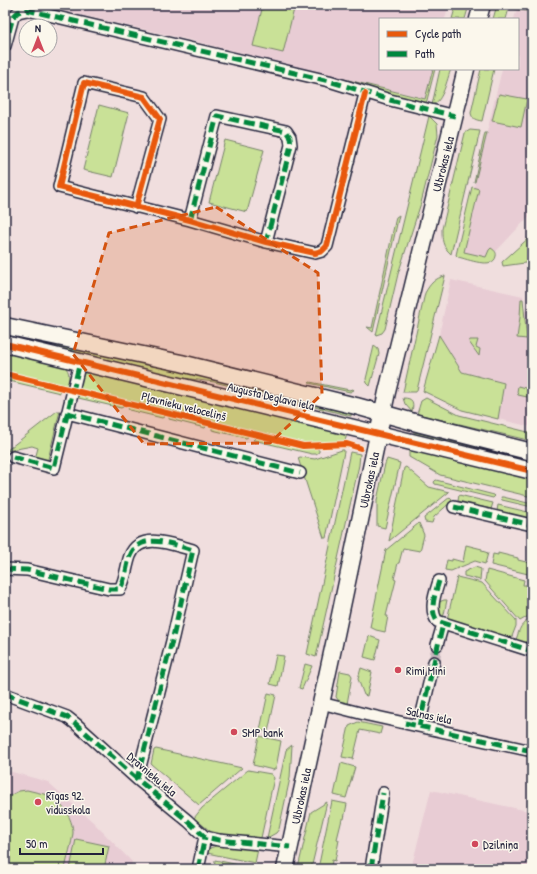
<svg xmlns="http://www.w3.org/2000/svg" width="537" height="874" font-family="'Patrick Hand',sans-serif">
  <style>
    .built { fill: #e8ccd4 }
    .green { fill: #c9e197; stroke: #768269 }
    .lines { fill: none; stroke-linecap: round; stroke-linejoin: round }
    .minor-tunnel { stroke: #c7b8bd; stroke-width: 11; stroke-dasharray: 11 5.5; stroke-linecap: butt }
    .minor-casing { stroke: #22223b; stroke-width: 14 }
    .secondary-casing { stroke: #22223b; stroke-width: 19 }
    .minor { stroke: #fbf7ec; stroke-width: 11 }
    .secondary { stroke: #fbf7ec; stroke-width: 16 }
    .quiet { stroke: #00873e; stroke-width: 5; stroke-dasharray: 10 5; stroke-linecap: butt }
    .cycleway-casing { stroke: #fbf7ec; stroke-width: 8 }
    .cycleway { stroke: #e8590c; stroke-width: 6 }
    .marked { fill: #d45411; fill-opacity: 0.2; stroke: #d45411; stroke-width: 3; stroke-dasharray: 8 5; stroke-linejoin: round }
    .poi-dot { fill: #d1495b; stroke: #fbf7ec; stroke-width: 1.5 }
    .labels { text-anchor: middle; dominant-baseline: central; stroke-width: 3; stroke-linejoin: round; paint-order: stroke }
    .street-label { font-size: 12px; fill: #22223b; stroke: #fbf7ec }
    .poi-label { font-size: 12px; fill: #22223b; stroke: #fbf7ec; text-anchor: start }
  </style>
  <rect width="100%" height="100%" fill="#f0dede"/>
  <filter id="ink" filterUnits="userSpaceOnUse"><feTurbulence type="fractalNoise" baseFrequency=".025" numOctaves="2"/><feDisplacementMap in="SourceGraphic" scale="8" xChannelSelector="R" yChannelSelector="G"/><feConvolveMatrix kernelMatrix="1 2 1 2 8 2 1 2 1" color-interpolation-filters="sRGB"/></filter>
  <g filter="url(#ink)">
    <!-- built -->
    <path class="built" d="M37 5H449L445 19H380V69H433L426 99 186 39Z
      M517 9 532 12V213L487 261 458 254 502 69H518V19H514Z
      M451 280 523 296 524 311 532 310V427L498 419 504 383 462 372 439 335Z
      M5 770 48 782 93 822 132 862 130 869H5Z
      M431 790 528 811 532 818V869H411Z"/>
    <!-- green -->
    <path class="green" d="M263 5H295L283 53 253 46Z
      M456 5H469L465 19H452Z
      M497 5H510L506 19H493Z
      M516 5H532V12L515 9Z
      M433 69H435L426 104H424L343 81 344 79 425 99Z
      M440 69H451C447 79 443 102 432 105Z
      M481 69H494L482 121C476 120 472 119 471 113Z
      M499 94 527 99 521 127 492 121Z
      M99 105 129 113 113 177 83 170Z
      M429 116 437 124 438 135 421 203 398 274 385 329 382 333 376 335Z
      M470 130 480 131 451 254C442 246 442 240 442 229L465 133Z
      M485 133H487L475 182H474Z
      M225 140 264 150 247 212 209 202Z
      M472 187 479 189 464 252 486 257 489 250 491 248C494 250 497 252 496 256 494 270 467 259 458 257L456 255Z
      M399 215 373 332 367 327 372 328 396 217Z
      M532 235V262L503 266 502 262Z
      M445 276 417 390 416 392H403L425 293C430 284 435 278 445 276Z
      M521 299H523L527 339 517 338 520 317Z
      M5 333 118 356 352 411 351 416 214 382 160 375 5 338Z
      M439 335 462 372 504 383 498 419 462 410 423 391Z
      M470 340H478L476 347 480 349 479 356 469 342Z
      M374 346 378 349 379 354 370 386 367 383 366 379Z
      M5 352 64 366C71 372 69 378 67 387L5 372Z
      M84 373H92L347 434 345 441 304 443 77 389 81 375Z
      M5 377 59 390 60 393 5 380Z
      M310 382 350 390 353 389 354 390 350 392 309 383Z
      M518 386 532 390V398L518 395 517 392Z
      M75 394 122 405 123 407 121 408 74 397Z
      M403 398C413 398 414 402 412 412L405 404Z
      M426 398 459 415 532 433V441L417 414 421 401Z
      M129 407 163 415 164 417 162 418 129 410 128 408Z
      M57 411H60L48 459 42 462 35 459 38 448 32 446 6 451Z
      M169 417 205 425 206 427 205 428 169 419Z
      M212 427 247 435 248 437 246 438 212 430Z
      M414 432 532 461V465L413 436Z
      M256 437 303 449 316 448 319 450V452L316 454H312L253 440Z
      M409 449 532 479V497L440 475 409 457Z
      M342 450H344V452L326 538H324L298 458 300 457 315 459Z
      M350 452 360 454 359 465 316 657 307 654Z
      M387 459 400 463 385 528 377 526V500L385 464Z
      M406 467 429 487 449 492 389 541 404 468Z
      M436 480 494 495 495 496 493 498 435 484 434 482Z
      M459 495 493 503 491 509 458 501Z
      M450 497 453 500 434 517 432 523 425 522 424 518Z
      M501 497H503L532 504V507L502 500Z
      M498 505 532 513V519L497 511Z
      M419 523 424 535 420 551 403 548 399 563H398L394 579 396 580 391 600H390L386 616H388L385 632 376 630 370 627 386 550Z
      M466 545 482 549V551L488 553 485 564 475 561 451 571 445 570 447 560 452 561V559L463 562Z
      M498 553 518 558V560L530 563 528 574 491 565 493 554 498 555Z
      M475 567 481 569 480 580 464 576V572Z
      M487 570 524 580 523 585H528L529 581H532V614L520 621 485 581Z
      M457 577 482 583 516 620V626L511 639 447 620Z
      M444 600H447L443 619 439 617 437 606 439 602Z
      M532 618V645L516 640C520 628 520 624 532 618Z
      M369 636 380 640 375 660 364 657Z
      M276 655 284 656 278 686 270 684Z
      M305 664 312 666 302 689 299 688Z
      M361 668 372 672 367 696 364 695 358 679Z
      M340 671 350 673 352 676 347 704 339 701 336 697Z
      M268 693 276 695 268 732 260 730Z
      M358 722 382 727 380 734 360 730 353 759 342 757 349 726Z
      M259 736 281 741 276 768 273 770 253 765Z
      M292 745 290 778 279 829 276 833 267 838 286 750Z
      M156 749 242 768 199 805 151 764 154 750Z
      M341 763 355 767 346 798 334 795Z
      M248 770 271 774 274 778 261 838 215 835 194 818 202 808Z
      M27 790C34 792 41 793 48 795 61 801 73 818 73 833 72 843 67 858 65 869H5V798L19 791Z
      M332 801 347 804 344 819H342L337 839 339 840 335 861 332 860 331 869H318Z
      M327 802 311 869 298 868 311 812Z
      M76 839 109 846 104 869H70Z
      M216 846 258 849 255 863 207 853 210 848Z
      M215 860 254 868V869H214Z"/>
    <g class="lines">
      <!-- minor-tunnel -->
      <path class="minor-tunnel" d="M434 662 437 645"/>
      <defs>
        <path id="minor" d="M5 46 13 17 18 12 27 10 329 81 390 100 455 116
          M136 207 160 119 144 97 84 83 59 187 190 220 266 242 315 253 322 251 327 246 365 94
          M190 220 217 116 286 131 290 137 291 145 266 242
          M67 413 300 473
          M13 457 54 468 80 362
          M454 507 532 525
          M5 569 27 570 109 589H120C126 578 126 567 130 556 140 530 174 545 193 550L173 637 137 779
          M439 581C435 594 429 609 437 621L532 651
          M437 645 443 624
          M5 694 67 717 76 724 137 779 188 821 205 837 219 840 290 847
          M321 703 368 715 532 751
          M419 726 434 662
          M198 869 205 837
          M371 869 383 793"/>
        <path id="secondary" d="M478 19 482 5
          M5 326 181 363 356 406 421 424 532 452
          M5 344 532 471
          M285 869 334 644 387 392 466 69"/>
      </defs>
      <!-- minor casing -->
      <use href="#minor" class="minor-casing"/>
      <!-- secondary casing -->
      <use href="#secondary" class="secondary-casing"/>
      <!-- minor -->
      <use href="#minor" class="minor"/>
      <!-- secondary -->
      <use href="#secondary" class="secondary"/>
      <!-- quiet -->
      <path class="quiet" d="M5 46 13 17 18 12 27 10 329 81 390 100 455 116
        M190 220 217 116 286 131 290 137 291 145 266 242
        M67 413 300 473
        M13 457 54 468 80 362
        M454 507 532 525
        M5 569 27 570 109 589H120C126 578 126 567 130 556 140 530 174 545 193 550L173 637 137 779
        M439 581C435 594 429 609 437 621L532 651
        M5 694 67 717 76 724 137 779 188 821 205 837 219 840 290 847
        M405 723 532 751
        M419 726 443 624
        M198 869 205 837
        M371 869 383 793"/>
      <defs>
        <path id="cycleway" d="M136 207 160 119 144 97 84 83 59 187 190 220 266 242 315 253 322 251 327 246 365 94
          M5 344 532 471
          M5 374 303 446 347 444 360 448"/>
      </defs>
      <!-- cycleway casing -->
      <use href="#cycleway" class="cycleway-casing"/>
      <!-- cycleway -->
      <use href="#cycleway" class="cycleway"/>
    </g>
  </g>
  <!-- marked area -->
  <path class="marked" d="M216 207 318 273 322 394 270 443 144 444 73 354 109 233Z"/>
  <!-- markers -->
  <g class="poi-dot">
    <circle cx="398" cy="670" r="4"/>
    <circle cx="234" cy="732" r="4"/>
    <circle cx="38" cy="802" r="4"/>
    <circle cx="475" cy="844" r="4"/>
  </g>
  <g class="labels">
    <!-- street labels -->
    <g class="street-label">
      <text transform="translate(443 164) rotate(-76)">Ulbrokas iela</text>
      <text transform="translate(271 396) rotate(13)">Augusta Deglava iela</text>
      <text transform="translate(184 406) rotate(14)">Pļavnieku veloceliņš</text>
      <text transform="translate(369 480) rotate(-78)">Ulbrokas iela</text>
      <text transform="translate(429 715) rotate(12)">Salnas iela</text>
      <text transform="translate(152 774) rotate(40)">Dravnieku iela</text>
      <text transform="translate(301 796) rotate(-78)">Ulbrokas iela</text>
    </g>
    <!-- poi labels -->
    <g class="poi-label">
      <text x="406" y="670">Rimi Mini</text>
      <text x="242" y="732">SMP bank</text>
      <text x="46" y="795">Rīgas 92.<tspan x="46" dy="14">vidusskola</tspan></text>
      <text x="483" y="844">Dzilniņa</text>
    </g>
  </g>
  <!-- margin -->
  <rect width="537" height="874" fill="none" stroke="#fbf7ec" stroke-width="20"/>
  <rect x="10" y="10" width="517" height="854" fill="none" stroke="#22223b" stroke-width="1.5" filter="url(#ink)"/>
  <!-- legend -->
  <rect x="379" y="18" width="140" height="52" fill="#fbf7ec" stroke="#a4a2a5"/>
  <rect x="387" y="31" width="20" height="6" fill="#e8590c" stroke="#a4a2a5"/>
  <text x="415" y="38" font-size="12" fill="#22223b">Cycle path</text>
  <rect x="387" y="51" width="20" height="6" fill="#00873e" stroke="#a4a2a5"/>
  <text x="415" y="58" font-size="12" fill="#22223b">Path</text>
  <!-- north arrow -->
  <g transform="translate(38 38)"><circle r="19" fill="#fbf7ec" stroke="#a4a2a5"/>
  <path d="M0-3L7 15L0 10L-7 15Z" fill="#d1495b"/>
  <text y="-6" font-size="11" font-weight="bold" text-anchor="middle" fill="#22223b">N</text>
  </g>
  <!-- scale -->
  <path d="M20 848v6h83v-6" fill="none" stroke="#22223b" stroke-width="2"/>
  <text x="26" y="848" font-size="12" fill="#22223b" stroke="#fbf7ec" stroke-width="3" paint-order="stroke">50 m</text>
</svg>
